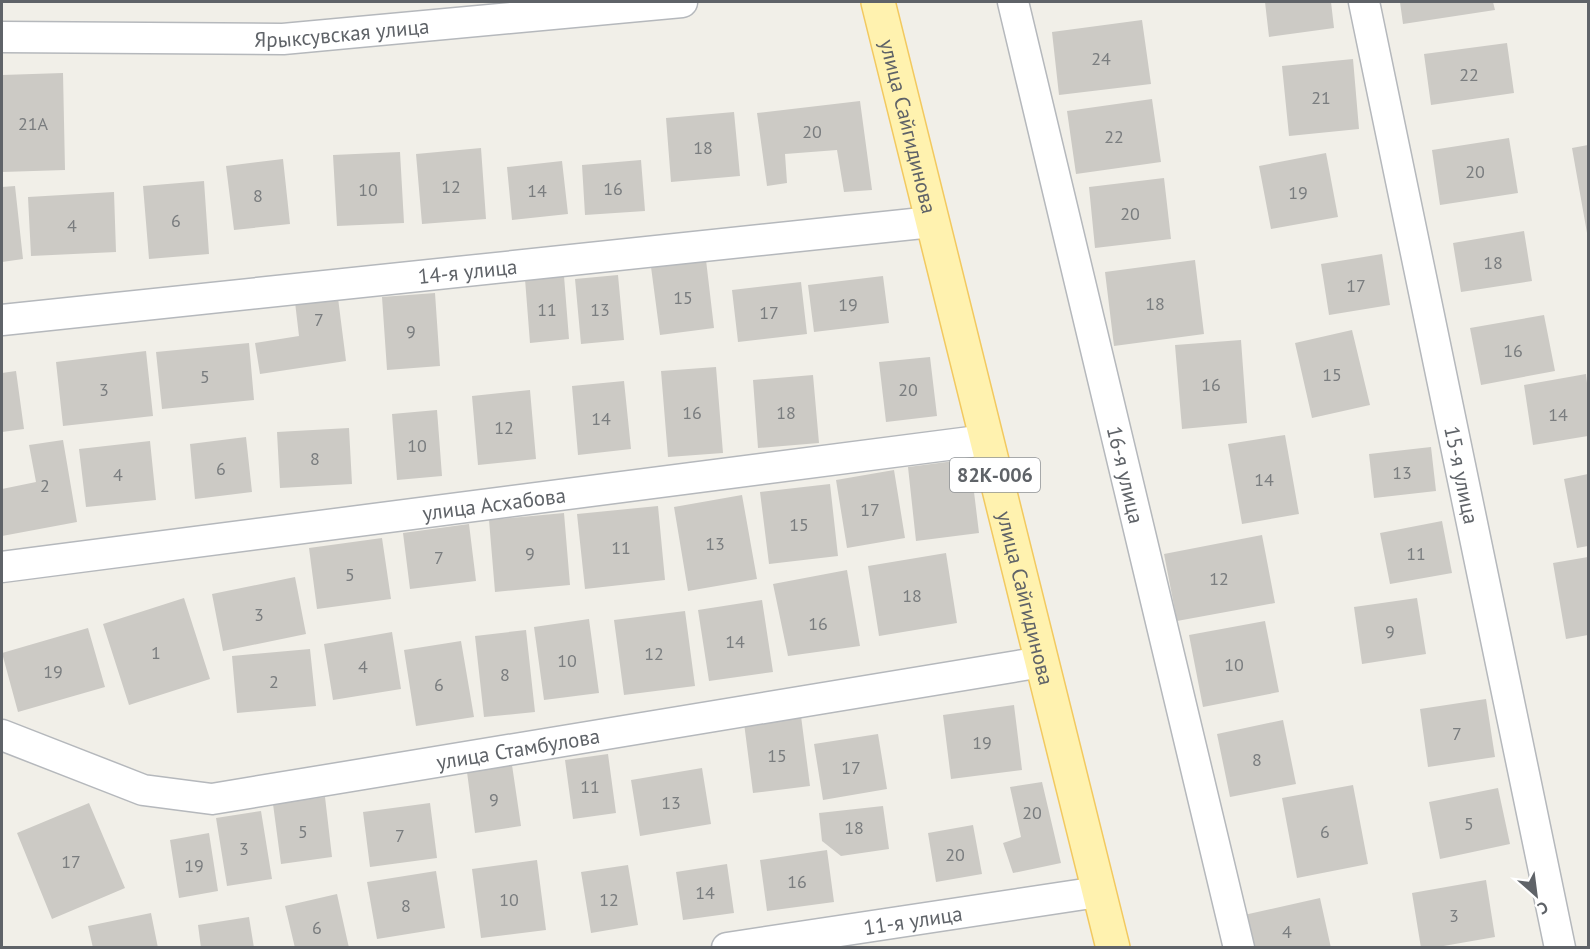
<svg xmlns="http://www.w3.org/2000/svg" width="1590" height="949" font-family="'PT Sans',sans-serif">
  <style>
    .building { fill: #cccac5 }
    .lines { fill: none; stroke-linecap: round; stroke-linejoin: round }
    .minor-casing { stroke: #b5b8bc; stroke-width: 33 }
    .primary-casing { stroke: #f2c960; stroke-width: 36 }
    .minor { stroke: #fff; stroke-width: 30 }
    .primary { stroke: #fff2af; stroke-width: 33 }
    .labels { text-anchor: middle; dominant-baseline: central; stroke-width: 5; stroke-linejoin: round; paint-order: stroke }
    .number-label { font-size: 18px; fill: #7a7d7f }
    .shield { fill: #fff; stroke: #8f9295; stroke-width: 1.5 }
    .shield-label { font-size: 20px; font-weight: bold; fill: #5f6368 }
    .street-label { font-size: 21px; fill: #5f6368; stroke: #fff }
  </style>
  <rect width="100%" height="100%" fill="#f1efe8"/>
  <!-- building -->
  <path class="building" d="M1265 2H1331L1334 28 1269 37Z
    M1400 2H1493L1495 10 1403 24Z
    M1142 20 1151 84 1059 95 1052 32Z
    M1507 43 1514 93 1431 105 1424 54Z
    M1353 59 1359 129 1289 136 1282 66Z
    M63 73 65 170 2 172V75Z
    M1152 99 1161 162 1076 174 1067 111Z
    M860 101 872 190 844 192 837 150 785 154 787 183 767 186 757 113Z
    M734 112 740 176 671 182 666 118Z
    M1509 138 1518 193 1440 205 1432 150Z
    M1588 145V232L1587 233 1572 148Z
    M481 148 486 219 422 224 416 154Z
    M400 152 404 223 337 226 333 155Z
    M1326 153 1338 217 1271 229 1259 166Z
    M283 159 290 224 234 230 226 166Z
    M641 160 645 211 585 215 582 165Z
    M562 161 568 214 512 220 507 167Z
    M1164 178 1171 239 1095 248 1089 187Z
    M204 181 209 254 149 259 143 186Z
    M15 186 23 259 2 262V187Z
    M114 192 116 252 31 256 28 197Z
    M1524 231 1532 281 1461 292 1453 243Z
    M1382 254 1390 305 1329 315 1321 264Z
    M706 260 714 328 660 335 651 267Z
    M1195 260 1204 334 1114 346 1105 272Z
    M618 275 624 340 581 344 575 279Z
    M564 276 569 339 530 343 525 279Z
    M883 276 889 323 814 332 808 285Z
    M801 282 807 334 738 342 732 290Z
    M435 293 440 366 387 370 382 297Z
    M338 298 346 361 260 374 255 343 299 336 295 302Z
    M1544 315 1555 371 1481 385 1470 328Z
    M1352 330 1370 405 1312 418 1295 343Z
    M1241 340 1247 423 1182 429 1175 345Z
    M249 343 254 400 162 409 156 352Z
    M146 351 153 416 63 426 56 362Z
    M930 357 937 416 886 422 879 362Z
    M716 367 723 453 668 457 661 371Z
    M16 371 24 429 2 432V373Z
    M1586 374 1588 392V436L1533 445 1524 385Z
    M813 375 819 443 758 448 753 380Z
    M624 381 631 449 578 455 572 386Z
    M530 390 536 459 478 465 472 396Z
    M437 410 442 476 397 480 392 414Z
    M349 428 352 484 280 488 277 432Z
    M1285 435 1299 514 1242 524 1228 444Z
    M246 437 252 492 195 499 190 444Z
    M63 440 77 522 2 536V489L36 482 29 445Z
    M150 441 156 500 86 507 79 449Z
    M1431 447 1436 491 1374 498 1369 454Z
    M970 459 979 533 916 541 908 467Z
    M894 470 905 538 847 548 836 480Z
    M1588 474V546L1577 548 1564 479Z
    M830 484 838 556 769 564 760 492Z
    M742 495 757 579 688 591 674 507Z
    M658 506 665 580 585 589 577 514Z
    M564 513 570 585 495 592 489 520Z
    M1442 521 1452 573 1390 584 1380 533Z
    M469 524 476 581 410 589 403 533Z
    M1262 535 1275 603 1177 621 1164 554Z
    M382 538 391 599 317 609 309 548Z
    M946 553 957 623 879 636 868 566Z
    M1588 557V635L1566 639 1553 563Z
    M847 570 860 646 788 656 773 584Z
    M295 577 306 634 223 651 212 594Z
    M184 598 210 679 129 705 103 624Z
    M1417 598 1426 654 1362 664 1354 607Z
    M762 600 773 672 709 681 698 610Z
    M685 611 695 686 624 695 614 620Z
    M589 619 599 693 544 700 534 627Z
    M1265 621 1279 692 1203 707 1189 635Z
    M88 628 105 687 18 712 2 653Z
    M526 630 535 712 484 717 475 636Z
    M392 632 401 689 333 700 324 644Z
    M461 641 474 717 416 726 404 650Z
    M310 649 316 706 237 713 232 656Z
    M1486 699 1495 757 1428 767 1420 709Z
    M1014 705 1022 770 951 779 943 715Z
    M801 716 810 786 753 793 744 723Z
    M1283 720 1296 784 1230 797 1217 734Z
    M878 734 887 789 823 800 814 744Z
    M608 754 616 813 573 819 565 760Z
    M512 765 521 826 475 833 467 772Z
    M702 768 711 824 640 836 631 780Z
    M1042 782 1061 863 1013 873 1003 843 1021 837 1010 787Z
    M1353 785 1368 864 1297 878 1282 798Z
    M1498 788 1510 844 1440 859 1429 802Z
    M325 797 332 857 281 864 273 804Z
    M89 803 125 888 52 919 17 833Z
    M430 803 437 858 370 867 363 812Z
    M883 806 889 849 841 856 822 841 819 813Z
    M261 811 272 879 227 886 216 818Z
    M973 825 982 874 936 882 928 833Z
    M209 833 218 891 179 898 170 840Z
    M827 850 834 902 767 911 760 860Z
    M537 860 546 930 481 938 472 869Z
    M727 864 734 913 683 920 676 872Z
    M628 865 638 925 591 933 581 872Z
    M436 871 445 928 377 939 367 882Z
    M1486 880 1495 937 1432 948H1421L1412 893Z
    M337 894 349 948H295L285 906Z
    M1320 898 1331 948H1251L1244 915Z
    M151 913 158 948H93L88 926Z
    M249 917 254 948H201L198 925Z"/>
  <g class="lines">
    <defs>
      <g id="minor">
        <path id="s1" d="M1013 2 1239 948"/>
        <path id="s2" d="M1364 2 1560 948"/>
        <path id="s3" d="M2 37 283 39 682 2"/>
        <path id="s4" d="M2 320 932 222"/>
        <path id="s5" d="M2 567 986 440"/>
        <path id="s6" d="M2 735 143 790 212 799 1042 662"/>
        <path id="s7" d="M727 948 1098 892"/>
      </g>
      <g id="primary">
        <path id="s8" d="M878 2 1113 948"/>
      </g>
    </defs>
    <!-- minor casing -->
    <use href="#minor" class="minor-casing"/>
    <!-- primary casing -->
    <use href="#primary" class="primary-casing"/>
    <!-- minor -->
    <use href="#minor" class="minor"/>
    <!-- primary -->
    <use href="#primary" class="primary"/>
  </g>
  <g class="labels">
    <!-- number labels -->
    <g class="number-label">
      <text x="1101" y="58">24</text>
      <text x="1469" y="74">22</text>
      <text x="1321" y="97">21</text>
      <text x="33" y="123">21А</text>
      <text x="812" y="131">20</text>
      <text x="1114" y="136">22</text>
      <text x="703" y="147">18</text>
      <text x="1475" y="171">20</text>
      <text x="451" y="186">12</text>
      <text x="613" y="188">16</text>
      <text x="368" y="189">10</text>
      <text x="537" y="190">14</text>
      <text x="1298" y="192">19</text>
      <text x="258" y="195">8</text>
      <text x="1130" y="213">20</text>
      <text x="176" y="220">6</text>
      <text x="72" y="225">4</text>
      <text x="1493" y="262">18</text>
      <text x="1356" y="285">17</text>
      <text x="683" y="297">15</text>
      <text x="1155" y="303">18</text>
      <text x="848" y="304">19</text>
      <text x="547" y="309">11</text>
      <text x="600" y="309">13</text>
      <text x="769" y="312">17</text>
      <text x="319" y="319">7</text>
      <text x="411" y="331">9</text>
      <text x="1513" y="350">16</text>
      <text x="1332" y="374">15</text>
      <text x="205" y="376">5</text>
      <text x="1211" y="384">16</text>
      <text x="104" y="389">3</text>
      <text x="908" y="389">20</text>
      <text x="692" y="412">16</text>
      <text x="786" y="412">18</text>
      <text x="1558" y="414">14</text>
      <text x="601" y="418">14</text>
      <text x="504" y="427">12</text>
      <text x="417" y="445">10</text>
      <text x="315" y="458">8</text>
      <text x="221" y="468">6</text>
      <text x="1402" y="472">13</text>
      <text x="118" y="474">4</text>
      <text x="1264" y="479">14</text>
      <text x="45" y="485">2</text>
      <text x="870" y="509">17</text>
      <text x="799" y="524">15</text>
      <text x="715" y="543">13</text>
      <text x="621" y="547">11</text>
      <text x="530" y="553">9</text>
      <text x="1416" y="553">11</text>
      <text x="439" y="557">7</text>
      <text x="350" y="574">5</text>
      <text x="1219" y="578">12</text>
      <text x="912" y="595">18</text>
      <text x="259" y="614">3</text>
      <text x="818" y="623">16</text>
      <text x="1390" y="631">9</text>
      <text x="735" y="641">14</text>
      <text x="156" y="652">1</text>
      <text x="654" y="653">12</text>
      <text x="567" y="660">10</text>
      <text x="1234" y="664">10</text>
      <text x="363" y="666">4</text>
      <text x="53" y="671">19</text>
      <text x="505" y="674">8</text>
      <text x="274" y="681">2</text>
      <text x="439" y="684">6</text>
      <text x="1457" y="733">7</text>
      <text x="982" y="742">19</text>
      <text x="777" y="755">15</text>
      <text x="1257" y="759">8</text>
      <text x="851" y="767">17</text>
      <text x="590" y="786">11</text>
      <text x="494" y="799">9</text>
      <text x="671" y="802">13</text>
      <text x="1032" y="812">20</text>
      <text x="1469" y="823">5</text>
      <text x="854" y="827">18</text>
      <text x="303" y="831">5</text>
      <text x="1325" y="831">6</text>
      <text x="400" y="835">7</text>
      <text x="244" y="848">3</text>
      <text x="955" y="854">20</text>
      <text x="71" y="861">17</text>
      <text x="194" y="865">19</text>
      <text x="797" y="881">16</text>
      <text x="705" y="892">14</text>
      <text x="509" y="899">10</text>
      <text x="609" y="899">12</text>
      <text x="406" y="905">8</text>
      <text x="1454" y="915">3</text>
      <text x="317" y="927">6</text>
      <text x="1287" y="931">4</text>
    </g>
    <!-- shield labels -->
    <rect class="shield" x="950" y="458" width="90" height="34" rx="4.5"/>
    <g class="shield-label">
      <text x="995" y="475">82К-006</text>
    </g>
    <!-- street labels -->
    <g class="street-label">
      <text stroke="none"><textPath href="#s3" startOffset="340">Ярыксувская улица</textPath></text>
      <text stroke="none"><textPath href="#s8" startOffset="128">улица Сайгидинова</textPath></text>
      <text stroke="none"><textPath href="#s4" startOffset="468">14-я улица</textPath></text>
      <text stroke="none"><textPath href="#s2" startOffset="483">15-я улица</textPath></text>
      <text stroke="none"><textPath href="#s1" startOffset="486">16-я улица</textPath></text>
      <text stroke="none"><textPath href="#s5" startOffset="496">улица Асхабова</textPath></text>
      <text stroke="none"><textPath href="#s8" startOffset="614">улица Сайгидинова</textPath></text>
      <text stroke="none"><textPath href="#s6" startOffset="531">улица Стамбулова</textPath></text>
      <text stroke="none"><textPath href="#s7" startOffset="188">11-я улица</textPath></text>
    </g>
  </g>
  <!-- border -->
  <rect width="1590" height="949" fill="none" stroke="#5f6368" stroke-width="6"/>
  <!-- north arrow -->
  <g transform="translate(1536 895) rotate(152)" stroke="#ffffff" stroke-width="4.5" paint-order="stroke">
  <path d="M0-4.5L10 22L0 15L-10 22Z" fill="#5f6368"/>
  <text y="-9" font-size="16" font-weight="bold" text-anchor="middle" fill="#5f6368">С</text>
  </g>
</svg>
